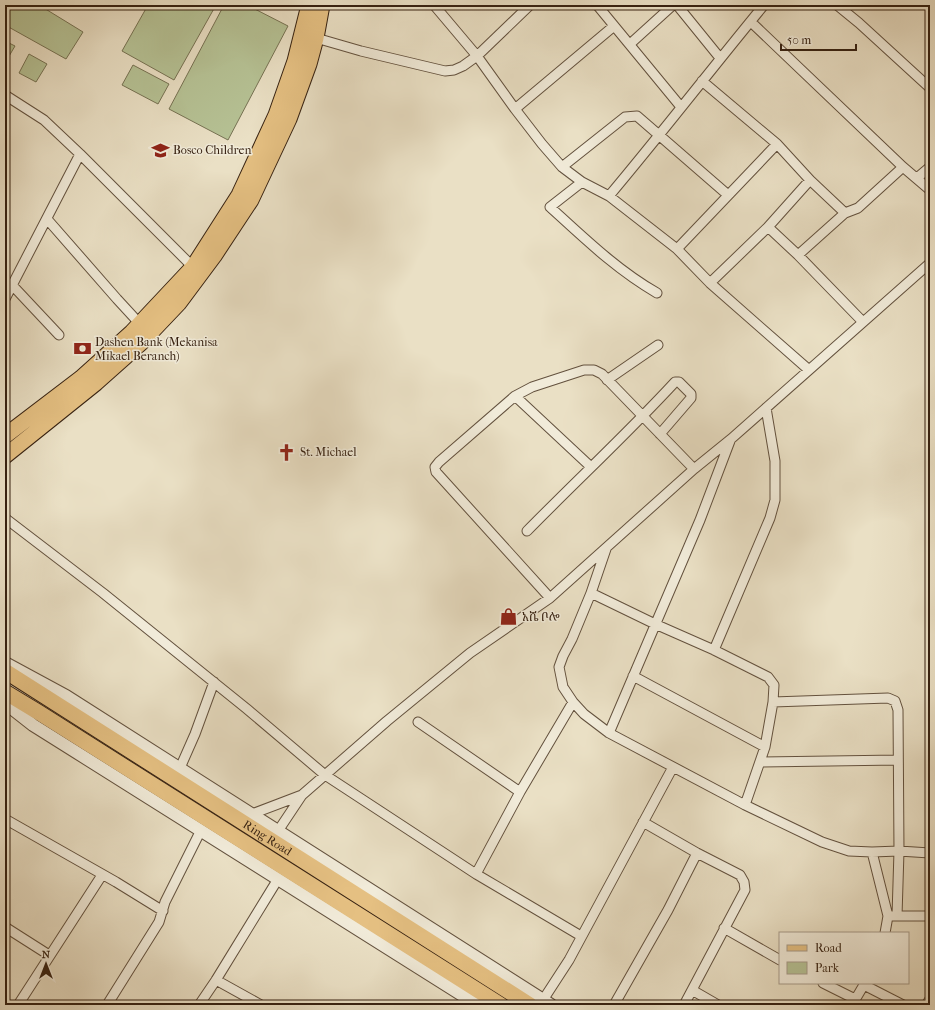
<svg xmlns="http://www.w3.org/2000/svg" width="935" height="1010" font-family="'IM FELL French Canon','Noto Serif Ethiopic',serif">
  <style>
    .green { fill: #b6c295; stroke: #767253 }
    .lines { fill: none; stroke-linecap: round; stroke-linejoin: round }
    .minor-casing { stroke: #63513e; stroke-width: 11 }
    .tertiary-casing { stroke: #63513e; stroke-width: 14 }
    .primary-casing { stroke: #362111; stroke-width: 17 }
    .trunk-casing { stroke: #362111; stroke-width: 17 }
    .minor { stroke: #f1ebd9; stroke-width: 9 }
    .tertiary { stroke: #f1ebd9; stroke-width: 12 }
    .primary { stroke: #e5c082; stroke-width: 15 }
    .trunk { stroke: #e5c082; stroke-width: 15 }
    .labels { text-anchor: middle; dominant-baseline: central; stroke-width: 3; stroke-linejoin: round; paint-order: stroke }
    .poi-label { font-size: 12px; fill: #362111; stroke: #f1ebd9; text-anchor: start }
    .street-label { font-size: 12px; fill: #362111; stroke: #f1ebd9 }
  </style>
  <rect width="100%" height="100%" fill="#eae0c5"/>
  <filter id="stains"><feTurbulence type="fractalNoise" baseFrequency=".005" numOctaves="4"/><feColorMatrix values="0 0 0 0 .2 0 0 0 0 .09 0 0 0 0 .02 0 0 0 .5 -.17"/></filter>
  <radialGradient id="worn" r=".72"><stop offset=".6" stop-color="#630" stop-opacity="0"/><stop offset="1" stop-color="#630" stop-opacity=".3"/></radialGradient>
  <!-- green -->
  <path class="green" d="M5 5H39L83 32 66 59 5 25Z
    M148 5H216L174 80 122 51Z
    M224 5H247L288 26 228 140 169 109Z
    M5 41 15 46 5 63Z
    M29 54 47 64 36 82 19 73Z
    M133 65 169 84 158 104 122 85Z"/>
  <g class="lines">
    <defs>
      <path id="minor" d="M434 5 477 56 515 109 542 144 562 167 582 182 609 196 677 249 710 283 809 370
        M597 5 681 107
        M677 5 720 58
        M837 5 859 23 930 88
        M751 22 903 167 930 190
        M316 38 361 51 445 71 454 70 463 66 477 56 530 5
        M630 44 673 5
        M702 81 777 144 810 180 845 213
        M5 95 44 120 80 154 5 299
        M515 109 614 26
        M80 154 193 267
        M562 167 625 117 637 116 728 195
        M917 178 930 167
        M582 182 550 207C584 238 617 270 657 293
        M609 196C662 133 712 68 764 5
        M47 219 117 299 140 324
        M768 227 798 255 863 322
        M677 249 777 144
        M798 255 845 213 858 208 903 167
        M710 283 768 227 810 180
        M13 286 59 335
        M607 380 658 345
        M515 396 591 467
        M5 518 103 593 247 709 325 775 476 874 581 936
        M527 531C576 481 628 433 675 382H679L691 394V398L660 434
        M606 549 591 593 572 639 563 656 559 667 563 687 573 702 584 714 609 733 745 805 822 842 849 851 872 852 899 851 930 853
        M591 593 655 624 714 650 768 677 774 685 773 702 765 747 745 805
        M550 598 436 472 435 467 439 462 515 396 532 387 584 370H594L602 374 694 469
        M714 650 770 518 775 500V461L766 408
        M633 676 765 747
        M773 702 888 698 895 701 898 710 899 851 897 916
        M418 722 520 792
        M609 733 700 520 730 441
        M760 762 898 760
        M180 768 195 734 214 682
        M252 814 302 795
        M5 819 116 882 163 911
        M643 822 697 853 740 875 744 882 745 890 684 1005
        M278 831 302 795 387 721 470 653 550 598 694 469 731 439 930 263
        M872 852 888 916 885 933
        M476 874 520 792 573 702
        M892 916H930
        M5 927 49 955
        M724 928 780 960
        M216 980 261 1005
        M823 983 855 999
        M864 985 903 1005
        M692 990 718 1005
        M543 1000 569 960 673 767
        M18 1005 102 875
        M107 1005 159 922 165 902 201 830
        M199 1005 216 980 278 879
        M614 1005 668 910 697 853
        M852 1005 865 983
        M926 1005 930 999"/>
      <path id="tertiary" d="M5 663 66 696 551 1005
        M5 703 33 725 76 752 478 1005"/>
      <path id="primary" d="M5 436 81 378 132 332 193 267 239 195 276 115 295 61 309 5
        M5 456 96 383 141 343 179 303 214 256 251 200 289 119 309 64 316 38 322 5"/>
      <g id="trunk">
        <path id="s1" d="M5 671 530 1005"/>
        <path d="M5 692 38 712 501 1005"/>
      </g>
    </defs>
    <!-- minor casing -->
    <use href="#minor" class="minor-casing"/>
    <!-- tertiary casing -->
    <use href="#tertiary" class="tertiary-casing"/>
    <!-- primary casing -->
    <use href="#primary" class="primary-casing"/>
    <!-- trunk casing -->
    <use href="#trunk" class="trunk-casing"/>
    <!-- minor -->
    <use href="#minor" class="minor"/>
    <!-- tertiary -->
    <use href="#tertiary" class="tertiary"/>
    <!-- primary -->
    <use href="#primary" class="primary"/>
    <!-- trunk -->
    <use href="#trunk" class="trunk"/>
  </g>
  <!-- icons -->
  <defs>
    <symbol id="school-bare" viewBox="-9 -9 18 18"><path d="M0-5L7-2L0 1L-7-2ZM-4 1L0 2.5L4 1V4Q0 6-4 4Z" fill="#8f2418" stroke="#f1ebd9" stroke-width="2.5" paint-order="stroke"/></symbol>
    <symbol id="bank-bare" viewBox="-9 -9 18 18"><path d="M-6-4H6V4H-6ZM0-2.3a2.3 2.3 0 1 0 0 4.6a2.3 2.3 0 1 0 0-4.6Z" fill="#8f2418" stroke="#f1ebd9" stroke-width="2.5" paint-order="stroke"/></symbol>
    <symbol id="church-bare" viewBox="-9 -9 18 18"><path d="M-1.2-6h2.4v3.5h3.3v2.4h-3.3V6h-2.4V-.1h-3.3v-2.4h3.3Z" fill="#8f2418" stroke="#f1ebd9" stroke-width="2.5" paint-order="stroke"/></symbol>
    <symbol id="shop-bare" viewBox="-9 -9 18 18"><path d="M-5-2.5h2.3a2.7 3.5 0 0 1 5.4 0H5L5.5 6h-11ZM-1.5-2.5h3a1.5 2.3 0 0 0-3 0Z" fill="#8f2418" stroke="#f1ebd9" stroke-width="2.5" paint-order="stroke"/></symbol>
  </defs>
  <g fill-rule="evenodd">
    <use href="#school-bare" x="148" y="138" width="25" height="25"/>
    <use href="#bank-bare" x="70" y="336" width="25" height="25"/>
    <use href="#church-bare" x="274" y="440" width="25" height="25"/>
    <use href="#shop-bare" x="496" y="604" width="25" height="25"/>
  </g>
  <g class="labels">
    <!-- poi labels -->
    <g class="poi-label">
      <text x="173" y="150">Bosco Children</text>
      <text x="95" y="342">Dashen Bank (Mekanisa<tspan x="95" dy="14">Mikael Beranch)</tspan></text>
      <text x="300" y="452">St. Michael</text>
      <text x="522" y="617">አሼ ቦሎ</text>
    </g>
    <!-- street labels -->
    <g class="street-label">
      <text stroke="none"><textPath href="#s1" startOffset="311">Ring Road</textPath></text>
    </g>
  </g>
  <!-- margin -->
  <rect width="935" height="1010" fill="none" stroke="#eae0c5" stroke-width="20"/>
  <rect x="6" y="6" width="923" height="998" fill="none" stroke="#362111" stroke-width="2"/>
  <rect x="10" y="10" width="915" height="990" fill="none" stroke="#362111"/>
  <!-- legend -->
  <rect x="779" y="932" width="130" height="52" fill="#f1ebd9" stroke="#a69a89"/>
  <rect x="787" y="945" width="20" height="6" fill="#e5c082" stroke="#a69a89"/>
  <text x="815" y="952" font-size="12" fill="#362111">Road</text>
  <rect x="787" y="962" width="20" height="12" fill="#b6c295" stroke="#a69a89"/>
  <text x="815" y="972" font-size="12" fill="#362111">Park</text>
  <!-- north arrow -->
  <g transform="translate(46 964)" stroke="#f1ebd9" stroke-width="3" paint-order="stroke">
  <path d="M0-3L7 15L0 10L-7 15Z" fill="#362111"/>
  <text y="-6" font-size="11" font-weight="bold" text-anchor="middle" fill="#362111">N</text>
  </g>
  <!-- scale -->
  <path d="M781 44v6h75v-6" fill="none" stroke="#362111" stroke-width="2"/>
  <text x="787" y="44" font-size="12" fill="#362111" stroke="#f1ebd9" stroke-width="3" paint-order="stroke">50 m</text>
  <rect width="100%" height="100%" filter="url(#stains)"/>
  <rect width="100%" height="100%" fill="url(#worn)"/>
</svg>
